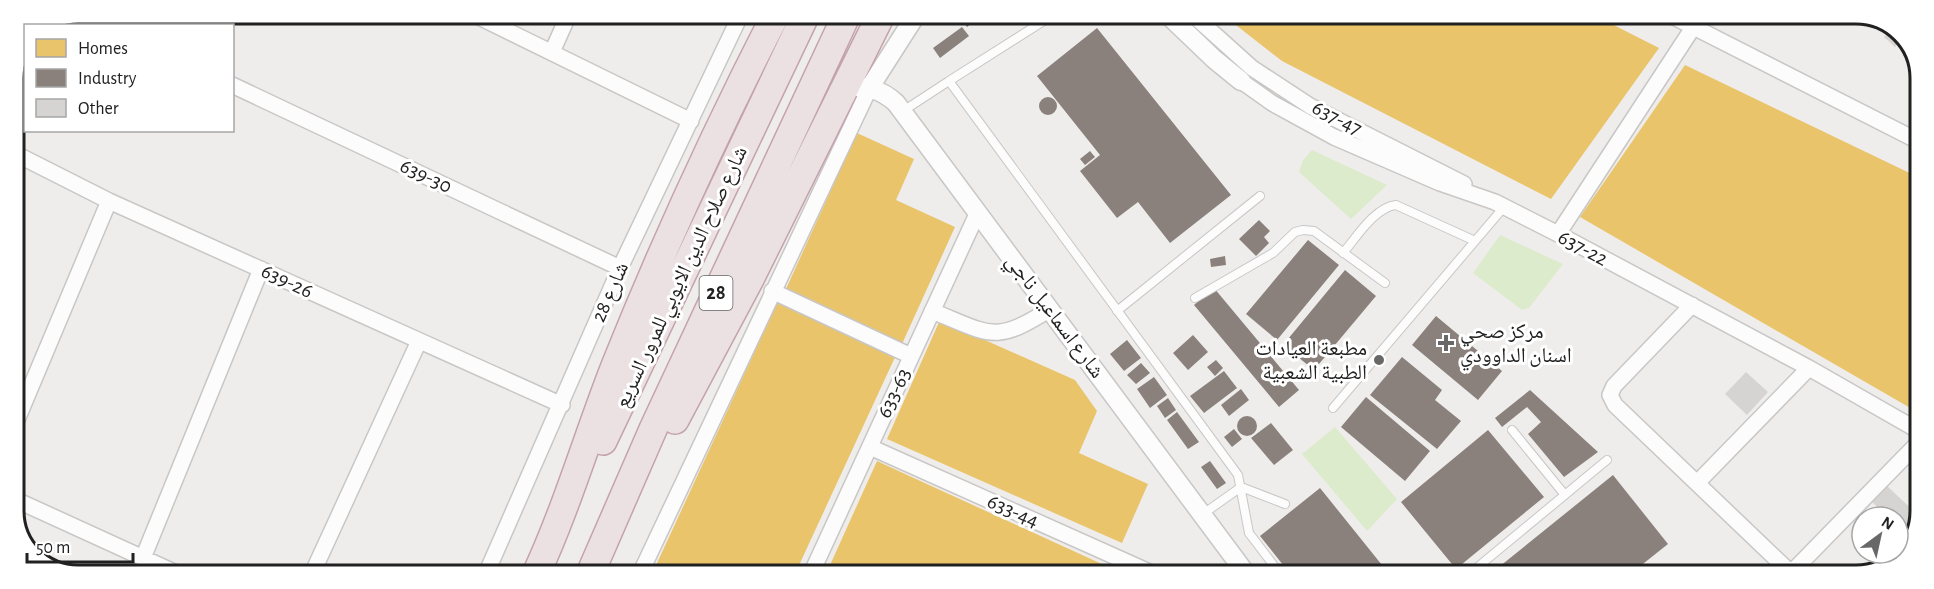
<svg xmlns="http://www.w3.org/2000/svg" width="1934" height="589" font-family="'Alegreya Sans','Noto Naskh Arabic',sans-serif">
  <style>
    .grass { fill: #dcebcb }
    .homes { fill: #e9c46a }
    .industry { fill: #8a817c }
    .building { fill: #d6d4d2 }
    .lines { fill: none; stroke-linecap: round; stroke-linejoin: round }
    .service-casing { stroke: #c8c7c6; stroke-width: 10 }
    .minor-casing { stroke: #c8c7c6; stroke-width: 18 }
    .tertiary-casing { stroke: #c8c7c6; stroke-width: 21 }
    .motorway-casing { stroke: #c4a2ad; stroke-width: 30 }
    .service { stroke: #fdfcfc; stroke-width: 8 }
    .minor { stroke: #fdfcfc; stroke-width: 15 }
    .tertiary { stroke: #fdfcfc; stroke-width: 18 }
    .motorway { stroke: #ebe1e2; stroke-width: 27 }
    .poi-dot { fill: #696868; stroke: #fff; stroke-width: 2 }
    .labels { text-anchor: middle; dominant-baseline: central; stroke-width: 6; stroke-linejoin: round; paint-order: stroke }
    .shield { fill: #fff; stroke: #646464; stroke-width: 1.5 }
    .shield-label { font-size: 20px; font-weight: bold; fill: #212121 }
    .street-label { font-size: 21px; fill: #212121; stroke: #fff }
    .poi-label { font-size: 21px; fill: #212121; stroke: #fff; text-anchor: start }
    .rim { fill: none; stroke: #212121; stroke-width: 3 }
  </style>
  <rect width="100%" height="100%" fill="#efedeb"/>
  <!-- grass -->
  <path class="grass" d="M1312 150 1387 185 1351 219 1299 172 1303 160Z
    M1500 235 1563 264 1529 308 1522 310 1473 273Z
    M1335 427 1397 499 1367 531 1302 454Z"/>
  <!-- homes -->
  <path class="homes" d="M1223 15H1594L1659 48 1551 199 1282 61Z
    M1685 65 1920 178 1919 413 1580 217Z
    M857 133 914 159 896 200 955 227 902 344 785 291Z
    M778 301 896 355 795 574H652Z
    M940 320 1075 380 1097 411 1079 453 1148 484 1122 543 887 439Z
    M877 461 916 479 1126 575 826 574Z"/>
  <!-- industry -->
  <path class="industry" d="M966 15H976L978 18 967 27 961 19Z
    M962 27 969 36 940 58 933 48Z
    M1097 28 1231 195 1170 243 1138 202 1117 218 1080 171 1100 155 1037 76Z
    M1039 106a9 9 0 1 1 18 0a9 9 0 1 1-18 0Z
    M1090 151 1095 157 1085 165 1080 159Z
    M1259 220 1270 231 1264 237 1269 243 1256 256 1239 239Z
    M1308 240 1339 265 1277 340 1246 314Z
    M1225 256 1226 265 1211 267 1210 259Z
    M1345 270 1376 296 1314 370 1283 345Z
    M1214 288 1299 390 1279 407 1194 305Z
    M1436 316 1502 371 1478 400 1412 345Z
    M1193 335 1208 352 1188 370 1173 353Z
    M1127 340 1141 358 1124 371 1110 354Z
    M1402 357 1442 390 1435 400 1461 421 1437 449 1370 395Z
    M1216 360 1223 368 1215 376 1207 367Z
    M1141 363 1150 373 1136 384 1127 375Z
    M1224 371 1237 388 1204 413 1190 396Z
    M1154 377 1167 395 1150 408 1137 389Z
    M1241 389 1249 400 1229 416 1221 405Z
    M1530 390 1598 452 1564 477 1528 434 1541 422 1527 407 1502 427 1495 418Z
    M1366 397 1430 451 1405 481 1341 427Z
    M1168 398 1176 410 1165 418 1157 406Z
    M1177 412 1199 442 1188 449 1167 420Z
    M1237 426a10 10 0 1 1 20 0a10 10 0 1 1-20 0Z
    M1271 423 1293 450 1274 465 1251 438Z
    M1234 429 1242 439 1232 447 1224 437Z
    M1488 430 1544 497 1456 569 1401 502Z
    M1210 461 1226 483 1217 489 1201 467Z
    M1613 475 1668 544 1629 575H1489Z
    M1320 488 1390 575H1291L1260 536Z"/>
  <!-- building -->
  <path class="building" d="M1893 28 1905 37 1895 47 1884 37Z
    M1746 372 1768 392 1747 415 1725 394Z
    M1887 486 1918 515V526L1909 536 1898 526V517H1888L1872 502Z"/>
  <g class="lines">
    <defs>
      <path id="service" d="M1053 15 949 81 1238 475 1249 533 1281 575
        M903 111 949 81
        M1343 253C1356 238 1375 207 1396 205L1475 241
        M1195 298 1273 253 1295 232 1303 230 1314 231 1385 283
        M1117 311 1260 196
        M1333 408 1504 207
        M1512 430 1565 495
        M1203 514 1241 487 1285 504
        M1468 575 1607 460"/>
      <path id="minor" d="M89 14 112 26
        M473 14 691 121
        M1193 15 1252 68 1310 106 1464 184
        M1672 16 1920 142
        M203 26 209 14
        M552 52 569 14
        M1241 81 1272 103 1334 137 1440 183 1495 202 1558 234 1809 368 1919 431
        M232 85 620 268
        M14 153 109 201 562 405
        M1558 234 1694 26
        M772 291 911 356
        M1692 305 1614 386 1610 395 1615 405 1793 575
        M932 311C990 334 994 345 1050 309
        M14 427 109 201
        M870 447 1156 575
        M1697 483 1809 368
        M14 499 176 573
        M143 558 261 269
        M1791 573 1919 442
        M312 574 419 341
        M486 574 620 268 741 14
        M640 574 870 87
        M811 574 978 212"/>
      <path id="tertiary" d="M1168 15 1214 59 1241 81
        M845 86C866 87 880 88 896 103L1247 575
        M870 87 916 15"/>
      <path id="motorway" d="M675 420 749 281 881 15
        M603 441 806 14
        M536 574C567 507 588 435 615 366 663 246 717 129 776 14
        M590 574 654 427 847 14"/>
    </defs>
    <!-- service casing -->
    <use href="#service" class="service-casing"/>
    <!-- minor casing -->
    <use href="#minor" class="minor-casing"/>
    <!-- tertiary casing -->
    <use href="#tertiary" class="tertiary-casing"/>
    <!-- motorway casing -->
    <use href="#motorway" class="motorway-casing"/>
    <!-- service -->
    <use href="#service" class="service"/>
    <!-- minor -->
    <use href="#minor" class="minor"/>
    <!-- tertiary -->
    <use href="#tertiary" class="tertiary"/>
    <!-- motorway -->
    <use href="#motorway" class="motorway"/>
  </g>
  <!-- markers -->
  <g class="poi-dot">
    <path d="M1443 334h6v6h6v6h-6v6h-6v-6h-6v-6h6z"/>
    <circle cx="1379" cy="360" r="6"/>
  </g>
  <g class="labels">
    <!-- shield labels -->
    <rect class="shield" x="699.5" y="276" width="33" height="34" rx="4.5"/>
    <g class="shield-label">
      <text x="716" y="293">28</text>
    </g>
    <!-- street labels -->
    <g class="street-label">
      <text transform="translate(1337 118) rotate(27)">637-47</text>
      <text transform="translate(426 176) rotate(25)">639-30</text>
      <text transform="translate(1583 248) rotate(28)">637-22</text>
      <text transform="translate(681 277) rotate(-65)">شارع صلاح الدين الايوبي للمرور السريع</text>
      <text transform="translate(287 281) rotate(25)">639-26</text>
      <text transform="translate(610 292) rotate(-66)">شارع 28</text>
      <text transform="translate(1055 316) rotate(53)">شارع اسماعيل ناجي</text>
      <text transform="translate(894 393) rotate(-65)">633-63</text>
      <text transform="translate(1013 511) rotate(24)">633-44</text>
    </g>
    <!-- poi labels -->
    <g class="poi-label">
      <text x="1460" y="331">مركز صحي<tspan x="1460" dy="24">اسنان الداوودي</tspan></text>
      <text x="1367" y="348" text-anchor="end">مطبعة العيادات<tspan x="1367" dy="24">الطبية الشعبية</tspan></text>
    </g>
  </g>
  <!-- crop -->
  <path d="M0 0H1934V589H0ZM78 24H1856A54 54 0 0 1 1910 78V511A54 54 0 0 1 1856 565H78A54 54 0 0 1 24 511V78A54 54 0 0 1 78 24Z" fill="#fff" fill-rule="evenodd"/>
  <path class="rim" d="M78 24H1856A54 54 0 0 1 1910 78V511A54 54 0 0 1 1856 565H78A54 54 0 0 1 24 511V78A54 54 0 0 1 78 24Z"/>
  <!-- legend -->
  <rect x="24" y="24" width="210" height="108" fill="#ffffff" stroke="#a6a6a6" stroke-width="1.5"/>
  <rect x="36" y="39" width="30" height="18" fill="#e9c46a" stroke="#a6a6a6" stroke-width="1.5"/>
  <text x="78" y="54" font-size="18" fill="#212121">Homes</text>
  <rect x="36" y="69" width="30" height="18" fill="#8a817c" stroke="#a6a6a6" stroke-width="1.5"/>
  <text x="78" y="84" font-size="18" fill="#212121">Industry</text>
  <rect x="36" y="99" width="30" height="18" fill="#d6d4d2" stroke="#a6a6a6" stroke-width="1.5"/>
  <text x="78" y="114" font-size="18" fill="#212121">Other</text>
  <!-- north arrow -->
  <g transform="translate(1880 535) rotate(33)"><circle r="28" fill="#ffffff" stroke="#a6a6a6" stroke-width="1.5"/>
  <path d="M0-4.5L10 22L0 15L-10 22Z" fill="#696868"/>
  <text y="-9" font-size="16" font-weight="bold" text-anchor="middle" fill="#212121">N</text>
  </g>
  <!-- scale -->
  <path d="M27 553v9h106v-9" fill="none" stroke="#212121" stroke-width="3"/>
  <text x="36" y="553" font-size="18" fill="#212121" stroke="#ffffff" stroke-width="4.5" paint-order="stroke">50 m</text>
</svg>
